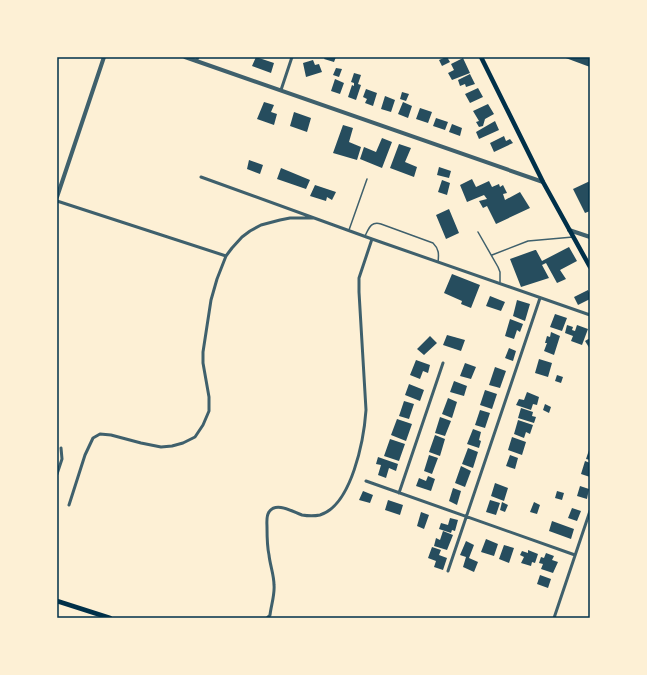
<svg xmlns="http://www.w3.org/2000/svg" width="647" height="675" font-family="'Fira Sans',sans-serif">
  <style>
    .building { fill: #264d5e }
    .lines { fill: none; stroke-linecap: round; stroke-linejoin: round }
    .service { stroke: #3f606c; stroke-width: 1.5 }
    .minor { stroke: #3f606c; stroke-width: 3 }
    .tertiary { stroke: #3f606c; stroke-width: 4 }
    .secondary { stroke: #003049; stroke-width: 4.5 }
    .neatline { fill: none; stroke: #003049; stroke-width: 1.5 }
  </style>
  <rect width="100%" height="100%" fill="#fdf0d5"/>
  <!-- building -->
  <path class="building" d="M256 57 274 63 271 73 252 66Z
    M325 57H336L334 62 324 59Z
    M446 57H447L450 62 442 66 439 60Z
    M563 57H590V67Z
    M463 58 470 73 452 80 448 73 454 70 451 64Z
    M313 60 315 65 319 64 322 72 306 77 303 63Z
    M336 68 342 69 339 77 333 75Z
    M354 73 361 75 358 84 361 85 356 100 348 97 352 85 354 86V83L351 82Z
    M470 74 475 84 466 87 465 84 460 86 458 80Z
    M335 79 344 83 340 94 331 91Z
    M478 88 483 97 470 103 465 94Z
    M366 89 377 93 373 106 365 103 367 99 363 97Z
    M402 92 409 94 406 101 400 99Z
    M385 96 395 100 391 112 381 109Z
    M264 102 274 105 271 112 277 114 274 125 257 119Z
    M403 102 412 106 408 118 398 114Z
    M488 104 494 114 485 119 483 126 479 127 476 122 479 121 473 111Z
    M420 108 432 112 428 123 416 119Z
    M294 112 311 118 307 132 290 126Z
    M436 118 448 122 445 130 433 126Z
    M495 121 499 130 479 139 476 132Z
    M452 124 462 128 460 136 449 132Z
    M343 125 353 128 349 142 361 147 357 160 333 153Z
    M504 136 506 141 510 139 513 143 494 152 490 143Z
    M382 138 392 142 382 168 360 159 364 147 376 152Z
    M399 144 411 148 405 162 417 167 414 177 390 168Z
    M249 160 263 165 260 174 247 169Z
    M439 167 451 171 449 178 437 175Z
    M281 168 310 180 306 189 277 179Z
    M472 179 476 187 489 181 492 187 499 184 500 187 503 185 507 193 503 194 505 200 520 192 530 208 496 224 487 206 483 208 479 201 487 199 484 195 467 202 460 185Z
    M442 180 450 183 447 195 438 192Z
    M590 181V211L585 213 573 189Z
    M315 185 336 192 332 200 327 197 326 201 310 196Z
    M449 209 459 233 446 239 436 215Z
    M569 247 577 261 560 270 566 279 557 283 546 263 542 265 549 278 521 287 510 259 535 250H536L542 261Z
    M452 274 480 285 471 308 461 304 462 301 444 293Z
    M588 290 590 295V299L578 305 574 297Z
    M490 296 505 302 501 311 486 306Z
    M517 300 530 304 525 321 513 316Z
    M555 314 567 318 562 331 550 327Z
    M510 319 523 324 520 332 517 330 514 339 505 336Z
    M567 325 573 327 572 330 575 331 577 325 588 329 582 345 571 341 573 336 565 333Z
    M551 332 560 336 554 355 544 351 547 343H545L547 336 550 337Z
    M447 335 465 340 461 351 443 345Z
    M430 336 437 343 424 355 417 349Z
    M590 338V349L585 341Z
    M509 348 516 351 513 361 505 358Z
    M539 359 552 363 548 377 535 373Z
    M416 360 430 365 428 373 423 371 420 379 410 375Z
    M465 363 476 367 471 379 460 376Z
    M495 367 506 371 500 388 489 385Z
    M557 375 563 377 561 383 555 381Z
    M454 381 467 386 464 396 450 392Z
    M409 384 424 390 420 401 405 395Z
    M485 390 497 394 492 409 480 405Z
    M527 392 539 397 537 405 533 404 531 410 516 405 519 399 524 400Z
    M448 398 457 402 452 418 442 414Z
    M404 401 414 404 409 419 399 416Z
    M545 404 551 407 549 413 543 410Z
    M521 408 533 412 532 416 536 417 534 423 518 418Z
    M480 410 490 413 485 428 475 425Z
    M440 417 451 421 445 436 435 433Z
    M397 419 412 424 406 441 391 435Z
    M518 420 533 425 530 434 526 432 524 438 514 434Z
    M473 429 481 432 479 440 481 441 479 448 467 444Z
    M435 435 445 439 440 456 429 452Z
    M512 437 526 442 522 455 508 450Z
    M390 439 405 444 399 461 384 456Z
    M590 447V460L586 459Z
    M468 448 478 452 473 468 462 464Z
    M429 455 438 458 432 474 424 471Z
    M510 455 518 458 515 469 506 466Z
    M378 457 398 464 396 471 389 468 386 478 378 475 381 465 376 464Z
    M585 461 590 463V477L581 474Z
    M461 466 471 471 465 487 455 483Z
    M428 476 435 479 431 491 416 486 419 478 426 481Z
    M495 483 508 488 504 501 491 496Z
    M580 486 589 489 587 499 577 496Z
    M453 488 461 491 457 505 449 501Z
    M363 491 373 495 370 503 359 500Z
    M557 491 564 493 562 500 555 498Z
    M388 500 403 505 400 515 385 510Z
    M490 500 500 503 496 515 486 512Z
    M502 502 508 505 505 512 500 510Z
    M534 502 540 505 537 514 530 512Z
    M572 508 581 511 577 521 568 518Z
    M421 512 429 515 424 529 417 526Z
    M450 518 458 520 455 531 452 530 451 533 439 529 441 523 448 525Z
    M552 521 574 529 571 539 549 531Z
    M443 531 453 535 447 550 434 546 436 538 440 540Z
    M486 539 498 544 494 556 481 552Z
    M466 541 474 545 469 558 478 562 474 572 463 567 466 557 460 555Z
    M504 545 514 548 509 563 499 559Z
    M432 547 441 550 439 555 447 558 443 570 434 567 436 561 428 558Z
    M528 550 538 554 535 563 532 562 531 566 521 563 524 557 520 555 522 551 528 553Z
    M546 553 554 556 552 560 558 562 553 573 541 569 543 564 539 563 541 557 544 558Z
    M540 575 551 579 548 588 537 584Z"/>
  <g class="lines">
    <!-- service -->
    <path class="service" d="M349 230 367 179
      M478 232 498 267 500 272V282
      M365 236C369 228 371 221 381 224L433 243C439 249 439 254 438 262
      M492 255 528 241 573 237"/>
    <!-- minor -->
    <path class="minor" d="M196 61 198 57
      M281 90 292 57
      M201 177 372 239 590 315
      M57 201 226 256
      M57 474 62 459 61 448
      M366 481 575 555
      M399 493 443 363
      M69 505 85 455 93 438 100 434 111 435 141 443 161 447 172 446 183 443 195 437 203 425 209 411V397L203 363V352L211 300 217 279 226 256 232 248 242 237 250 231 261 225 280 220 290 218H313
      M448 571 540 298
      M267 618 270 615C271 606 275 594 274 585 274 575 270 565 269 555 267 546 267 537 267 527 267 523 266 516 269 512 276 501 293 512 302 515 308 516 315 516 320 515 352 505 364 439 366 410L359 292V278L372 239
      M554 618 590 511"/>
    <!-- tertiary -->
    <path class="tertiary" d="M185 57 543 182
      M57 197 104 57
      M569 230 590 237"/>
    <!-- secondary -->
    <path class="secondary" d="M481 57 543 182 590 267
      M57 601 110 618"/>
  </g>
  <!-- border -->
  <rect width="647" height="675" fill="none" stroke="#fdf0d5" stroke-width="116"/>
  <rect x="58" y="58" width="531" height="559" class="neatline"/>
</svg>
